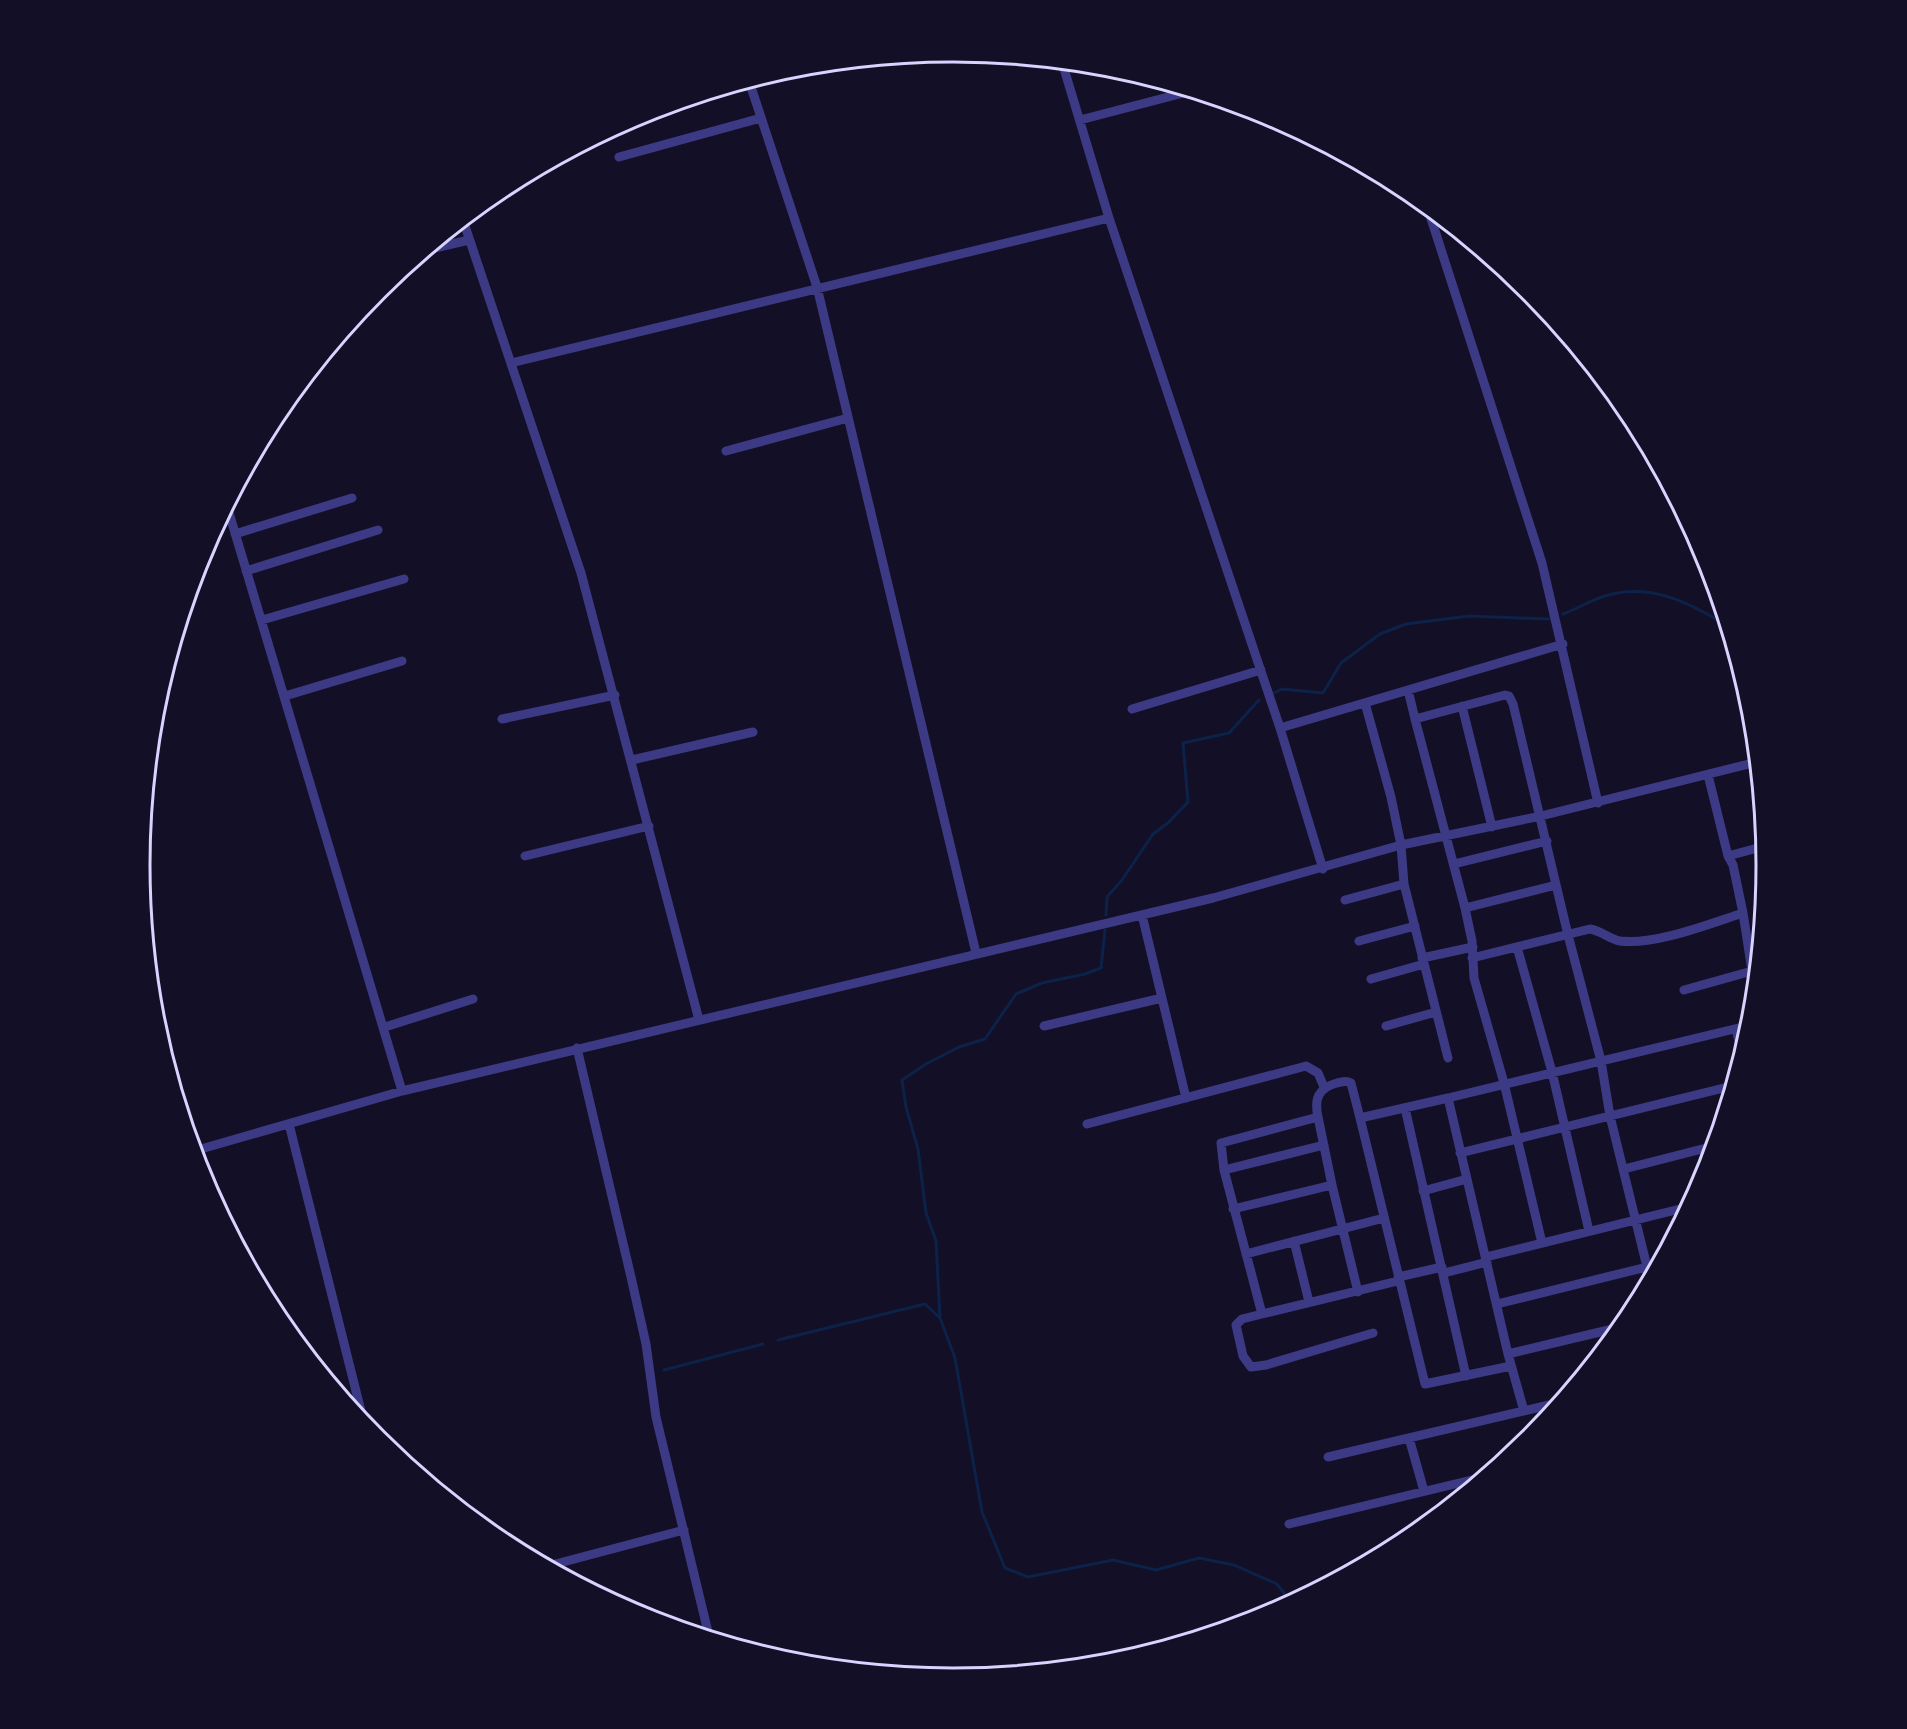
<svg xmlns="http://www.w3.org/2000/svg" width="1907" height="1729" font-family="'Public Sans',sans-serif">
  <style>
    .lines { fill: none; stroke-linecap: round; stroke-linejoin: round }
    .stream { stroke: #0c2248; stroke-width: 3 }
    .street { stroke: #3d3a85; stroke-width: 9 }
    .rim { fill: none; stroke: #d9d4ff; stroke-width: 3 }
  </style>
  <rect width="100%" height="100%" fill="#130f26"/>
  <g class="lines">
    <!-- stream -->
    <path class="stream" d="M1563 614C1577 609 1591 600 1605 596 1651 582 1688 603 1727 625
      M1272 694 1282 689 1323 693 1341 663 1380 634 1406 624 1469 616 1549 619
      M1106 915 1107 897 1122 880 1153 834 1168 823 1188 802 1183 743 1229 733 1259 700
      M940 1318 936 1241 926 1213 918 1149 906 1107 902 1080 926 1064 959 1047 985 1039 1016 994 1042 983 1085 974 1101 968 1105 930
      M778 1340 925 1304 940 1318 955 1358 982 1512 1005 1568 1028 1577 1113 1560 1156 1570 1199 1558 1234 1565 1277 1584 1291 1602
      M664 1370 763 1344"/>
    <!-- street -->
    <path class="street" d="M1062 62 1109 218 1280 728 1323 869
      M749 81 817 287 976 953
      M1080 120 1191 91
      M619 157 761 118
      M1427 206 1542 563 1598 803
      M463 220 581 573 699 1020
      M426 250 469 240
      M511 363 1109 218
      M726 451 848 418
      M227 506 402 1091
      M235 534 352 498
      M246 571 378 530
      M262 620 404 579
      M1408 690 1415 719
      M285 696 402 661
      M1365 703 1391 797 1401 845 1404 884 1448 1058
      M1462 706 1492 827
      M1132 709 1261 670
      M502 719 615 695
      M1280 728 1563 644
      M632 760 753 732
      M1708 775 1728 856
      M525 856 649 826
      M1454 864 1547 841
      M1345 900 1404 884
      M1465 908 1556 885
      M1743 913 1733 865 1728 856 1765 846
      M1142 915 1186 1098
      M1359 941 1415 926
      M1517 947 1552 1072 1589 1231
      M1422 958 1473 947
      M1472 958 1590 929C1602 931 1609 939 1620 941 1656 945 1709 924 1743 913L1752 971 1684 990
      M1371 979 1424 964
      M1044 1026 1162 998
      M1386 1026 1436 1012
      M385 1027 473 999
      M1736 1029 1742 1054
      M577 1048 631 1277 646 1344 656 1417 709 1636
      M1448 1098 1751 1025
      M1405 1108 1466 1376
      M1360 1118 1351 1083C1345 1080 1343 1082 1337 1083 1318 1088 1314 1099 1318 1117L1221 1143 1224 1170 1262 1314 1398 1281
      M289 1124 364 1423
      M1087 1124 1306 1066 1318 1073 1324 1087
      M194 1151 402 1091 1213 898 1401 845 1541 816 1757 762
      M1460 1153 1732 1086
      M1624 1169 1714 1146
      M1224 1170 1324 1145
      M1332 1185 1358 1292
      M1423 1191 1467 1179
      M1233 1209 1332 1185 1318 1117
      M1294 1241 1309 1302
      M1542 1243 1504 1083 1474 978 1472 941 1465 908 1415 719 1505 695 1509 696 1513 704 1568 935 1601 1061 1610 1116 1650 1279
      M1246 1254 1384 1218
      M1486 1257 1688 1207
      M1444 1273 1487 1262
      M1398 1277 1442 1267
      M1497 1304 1647 1267
      M1262 1314 1242 1319 1236 1325 1243 1356 1251 1367 1266 1365 1373 1333
      M1508 1354 1621 1327
      M1511 1366 1425 1384 1360 1118 1448 1098 1508 1354 1524 1411
      M1409 1438 1424 1491
      M1328 1457 1549 1405 1555 1407
      M1289 1524 1484 1477
      M548 1566 684 1530"/>
  </g>
  <!-- crop -->
  <path d="M0 0H1907V1729H0ZM150 865a803 803 0 1 1 1606 0a803 803 0 1 1-1606 0Z" fill="#130f26" fill-rule="evenodd"/>
  <path class="rim" d="M150 865a803 803 0 1 1 1606 0a803 803 0 1 1-1606 0Z"/>
</svg>
